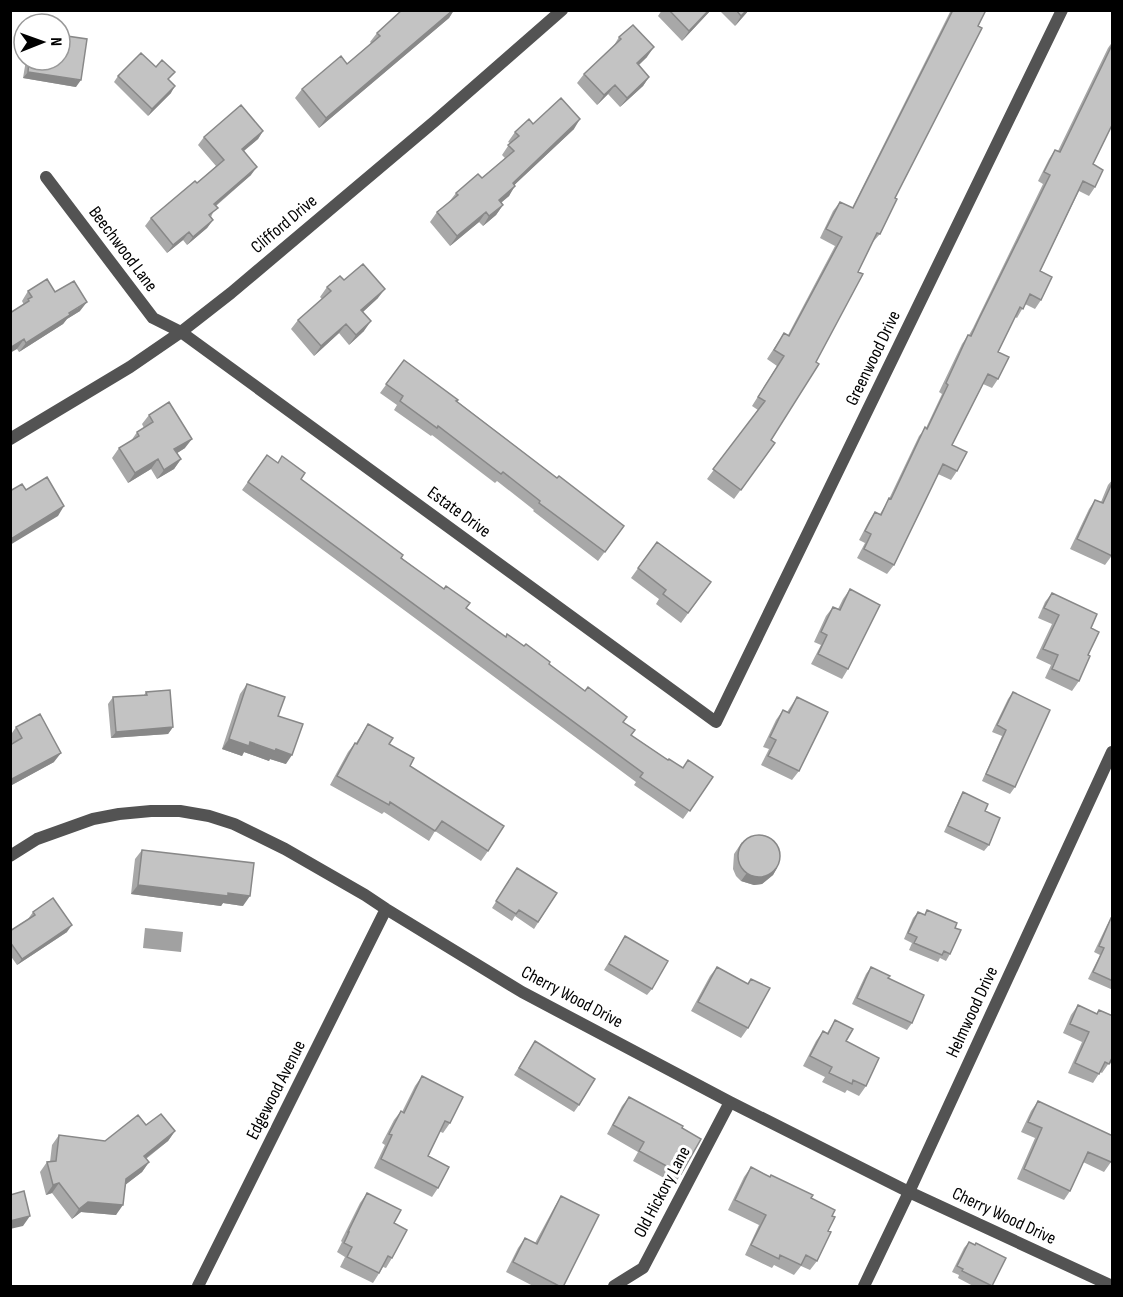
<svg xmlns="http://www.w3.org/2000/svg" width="1123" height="1297" font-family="'Sofia Sans Condensed',sans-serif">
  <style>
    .water { fill: #a1a1a1 }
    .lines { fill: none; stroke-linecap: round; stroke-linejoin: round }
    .street { stroke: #535353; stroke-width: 12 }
    .wall { fill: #a8a8a8 }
    .shaded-wall { fill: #888 }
    .building { fill: #c3c3c3; stroke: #888; stroke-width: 1.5 }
    .labels { text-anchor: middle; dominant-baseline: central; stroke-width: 6; stroke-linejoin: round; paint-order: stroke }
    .street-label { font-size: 18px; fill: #000; stroke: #fff }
  </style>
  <rect width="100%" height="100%" fill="#fff"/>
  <!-- water -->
  <path class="water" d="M145 928 183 932 181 952 143 948Z"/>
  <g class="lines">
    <!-- street -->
    <path class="street" d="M46 177 153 318 181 332 716 722 1062 10
      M10 439 130 367 181 332 231 293 435 121 562 10
      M10 856 37 839 93 819 119 814 151 811H180L209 816 234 824 285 849 365 895 386 909 522 992 730 1102 909 1192 1112 1286
      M198 1286 386 909
      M614 1286 643 1268 730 1102
      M864 1286 909 1192 1112 752"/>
  </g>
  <!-- wall -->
  <path class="wall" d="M402 10H454L449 18 319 128 295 98 302 89 347 64 371 43 370 42 377 33Z
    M662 10H711L682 41 658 16Z
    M719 10H749L735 26Z
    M951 10H986L895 198 880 234 872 243 771 440 775 443 734 499 707 479 758 410 752 406 777 366 767 359 784 333 788 335 835 246 820 238 833 211 840 202 852 208Z
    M619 37 647 57 639 65 649 77 643 86 620 107 608 94 597 105 577 83 584 74 613 47Z
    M1113 41V123L1093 164 1095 187 1089 196 1079 191 1040 271 1041 300 1035 309 1025 304 1017 318 1015 317 998 352V379L992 388 983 384 952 445 957 471 951 480 938 474 894 565 887 574 857 558 865 543 859 540 869 521 875 512 880 514 889 499 919 436 926 428 942 394 939 392 962 344 968 335H969L973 328 1043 184 1038 181 1049 159 1055 150 1058 151 1108 48Z
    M26 60H60L76 87 23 78Z
    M118 76 169 80 171 93 148 116 114 82Z
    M533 124 574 129 514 185 509 196 501 203 503 205 496 215 483 226 479 222 450 246 430 222 437 212 449 202 456 193 482 178 505 158 502 155 510 143 508 142 515 132Z
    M263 131 258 139 244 151 251 175 216 206 211 217 213 220 207 228 187 245 183 240 167 253 145 226 151 218 197 183 216 166 198 145 204 137Z
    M344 280 378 298 363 312 364 331 349 345 339 333 314 356 291 329 298 320 322 299 320 297 327 287Z
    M28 291 55 292 80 311 67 319 63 324 19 352 17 349 24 305 22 301Z
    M404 360 557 478 624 526 598 561 533 511 534 510 497 481 495 483 432 435 431 436 394 410 397 405 380 393Z
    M149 415 185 448 177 453 181 459 174 469 157 479 151 469 128 483 112 458 119 448 131 441 137 432 144 428 142 424Z
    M267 455 301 479 466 608 506 637 549 664 623 722 631 735 668 760 682 768 713 777 683 819 634 785 636 782 242 490Z
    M1113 479V554L1105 565 1070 549 1089 509 1095 500 1101 502 1108 485Z
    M657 542 711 582 681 623 656 604 659 599 631 578Z
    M850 589 848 669 842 679 811 664 821 645 814 642 826 616 833 607 838 609 843 599Z
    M1052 593 1091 628 1088 655 1079 681 1072 691 1045 678 1051 665 1036 658 1052 624 1038 618 1045 602Z
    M247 684 278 716 286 764 270 759 269 761 244 752 242 756 222 749 240 694Z
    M146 692 173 727 168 734 111 738 108 704 113 697 144 695Z
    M1013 692 1015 787 1010 794 982 781 1002 736 992 732 1008 699Z
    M797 697 799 771 792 780 761 765 769 749 763 747 776 720 783 710 787 712Z
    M368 724 410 766 488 851 481 861 435 831 429 841 384 812 382 814 330 785 348 752 355 743H356Z
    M16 727 54 762 10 786V745L13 744 10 739V736Z
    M963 792 985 811 989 845 984 851 944 832 959 799Z
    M742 842 777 868 773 875 762 884 754 885 741 881 736 876 733 869 734 854Z
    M142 850 243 906 223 903 221 906 131 894 135 859Z
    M517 868 557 893 534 929 515 916 512 921 492 908Z
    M927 910 955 928 950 954 946 961 940 958 938 962 909 950 912 943 904 939 913 918 918 912 924 915Z
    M33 912 67 932 17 965 10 955V931L28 919Z
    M1111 918 1113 919V990L1088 979 1100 955 1094 952 1107 925Z
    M625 936 652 989 647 995 604 970Z
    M717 967 748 984 751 979 748 1028 741 1038 691 1011 710 976Z
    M871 967 888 978 912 1023 907 1030 852 1004 866 974Z
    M1078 1005 1096 1014 1099 1010 1113 1016V1064L1109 1063 1102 1073 1100 1072 1093 1083 1068 1073 1082 1042 1063 1033 1071 1015Z
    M835 1020 846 1041 866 1086 859 1096 847 1090 845 1093 822 1082 825 1077 803 1066 816 1041 823 1031 827 1033Z
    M535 1041 579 1105 574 1112 514 1075Z
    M422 1076 450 1123 443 1133 439 1131 428 1156 438 1188 432 1197 374 1168 385 1145 382 1143 394 1120 401 1111 402 1112 415 1086Z
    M629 1097 682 1128 681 1174 675 1184 633 1161 638 1152 607 1134 622 1106Z
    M1038 1101 1111 1162 1104 1172 1083 1162 1070 1191 1064 1200 1017 1179 1035 1138 1021 1132 1031 1111Z
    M146 1125 175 1131 168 1141 146 1159 149 1162 142 1172 126 1184 116 1215 81 1212 72 1219 52 1193 46 1195 40 1172 47 1162H50L52 1145 59 1135 105 1141Z
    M751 1167 811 1198 832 1216 828 1231 817 1261 810 1270 801 1266 794 1275 774 1265 772 1268 745 1255 759 1225 728 1210 744 1177Z
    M367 1193 392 1258 386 1268 383 1267 373 1283 340 1267 345 1257 337 1252 342 1242 341 1241 360 1203Z
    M561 1196 563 1287H535L506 1272 518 1248 525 1238 535 1243 555 1206Z
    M969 1242 991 1287H975L958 1278 959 1275 952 1272 964 1248Z"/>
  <!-- shaded-wall -->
  <path class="shaded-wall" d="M453 10H454L449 18 319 128 326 118Z
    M709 10H711L682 41 689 31Z
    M747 10H749L735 26 741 16Z
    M654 47 647 57 630 73 637 63Z
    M28 72 81 80 76 87 23 78Z
    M649 77 643 86 620 107 627 98Z
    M615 85 608 94 597 105 604 95Z
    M175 86 171 93 148 116 152 109Z
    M580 119 574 129 506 193 513 183Z
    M263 131 258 139 236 157 242 149Z
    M257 167 251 175 208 212 214 204Z
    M515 186 509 196 492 210 499 200Z
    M503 205 496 215 483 226 489 216Z
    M486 212 479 222 450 246 457 236Z
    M213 220 207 228 187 245 193 237Z
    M189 232 183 240 167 253 173 245Z
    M385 289 378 298 354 320 361 310Z
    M87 302 80 311 67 319 63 324 19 352 26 343Z
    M371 321 364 331 349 345 356 335Z
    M346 324 339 333 314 356 321 346Z
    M24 339 17 349 10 353V348Z
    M192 439 185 448 168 459 174 449Z
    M158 459 151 469 128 483 135 473Z
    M181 459 174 469 157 479 164 470Z
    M64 506 58 516 10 545 11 539Z
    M173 727 168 734 111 738 116 732Z
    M229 739 250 742 276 749 292 755 286 764 270 759 269 761 244 752 242 756 222 749Z
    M61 753 54 762 10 786V780Z
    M777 868 773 875 762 884 754 885 741 881 746 874Z
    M138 885 228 893 250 896 243 906 223 903 221 906 131 894Z
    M72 925 67 932 17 965 22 959Z
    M175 1131 168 1141 137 1165 144 1156Z
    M149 1162 142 1172 120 1189 126 1179Z
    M59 1183 52 1193 46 1195 53 1185Z
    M88 1202 123 1205 116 1215 81 1212 72 1219 79 1209Z
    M30 1216 23 1226 10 1229V1221Z"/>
  <!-- building -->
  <path class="building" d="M402 10H453L326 118 302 89 341 56 347 64 380 36 377 33Z
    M669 10H709L689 31Z
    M736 10H747L741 16Z
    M953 10H986L978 26 982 28 895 198 897 199 880 234 877 233 858 272 863 274 816 362 819 364 771 440 775 443 741 490 713 469 765 401 758 397 784 356 774 350 784 333 789 336 842 237 826 229 840 202 853 208Z
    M633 25 654 47 637 63 649 77 627 98 615 85 604 95 584 74 621 39 619 37Z
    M60 35 87 39 81 80 28 72 29 60H60Z
    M1113 43V123L1093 164 1103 170 1095 187 1083 181 1040 271 1052 277 1041 300 1030 294 1023 309 1020 307 998 352 1009 357 998 379 988 374 952 445 967 452 957 471 943 464 894 565 864 549 871 534 865 531 875 512 881 515 889 498 891 499 925 427 927 429 948 385 946 383 968 335 971 336 979 319 1050 175 1044 172 1055 150 1060 152Z
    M141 53 156 67 162 60 175 72 168 79 175 86 152 109 118 76Z
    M561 98 580 119 513 183 515 186 499 200 503 205 489 216 486 212 457 236 437 212 458 195 456 193 478 174 482 178 514 151 508 145 519 136 515 132 529 119 533 124Z
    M241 105 263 131 242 149 257 167 214 204 218 208 209 215 213 220 193 237 189 232 173 245 151 218 195 181 197 183 224 160 204 137Z
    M363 264 385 289 361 310 371 321 356 335 346 324 321 346 298 320 331 291 327 287 340 276 344 280Z
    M47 279 55 292 74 281 87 302 69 313 70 315 26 343 24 339 10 348V313L29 301 28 299 32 297 28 291Z
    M404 360 458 400 456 401 557 478 559 476 624 526 605 552 539 503 540 501 503 472 501 474 438 426 437 428 400 401 403 396 386 384Z
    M169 402 192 439 174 449 181 459 164 470 158 459 135 473 119 448 139 436 137 432 153 422 149 415Z
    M267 455 278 463 282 456 305 473 301 479 403 555 401 558 444 589 446 586 470 603 466 608 506 637 507 634 524 646 526 644 550 662 549 664 585 691 588 687 627 717 623 722 635 730 631 735 668 760 669 759 683 768 688 760 713 777 690 811 640 777 643 773 248 482Z
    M47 477 64 506 11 539 10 491 22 484 26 490Z
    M1113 481V554L1112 556 1077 539 1095 500 1103 503Z
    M657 542 711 582 688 613 663 594 666 590 638 568Z
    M850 589 880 605 848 669 818 654 827 635 821 632 833 607 840 610Z
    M1052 593 1097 614 1091 628 1099 632 1088 655 1090 656 1079 681 1052 669 1058 655 1043 649 1059 615 1044 608Z
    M247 684 285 697 278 716 303 724 292 755 276 749 275 751 250 742 249 746 229 739Z
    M170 690 173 727 116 732 113 697 147 695 146 692Z
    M1013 692 1050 710 1015 787 986 774 1006 730 997 725Z
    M797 697 828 712 799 771 768 756 776 740 770 737 783 710 789 713Z
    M40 714 61 753 10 780V745L22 738 16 727Z
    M368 724 393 738 389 744 414 758 410 766 504 826 488 851 442 821 435 831 390 802 389 805 337 776 355 743 357 744Z
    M963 792 988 804 985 811 1000 818 989 845 948 826Z
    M738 856a21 21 0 1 1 42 0a21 21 0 1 1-42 0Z
    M142 850 254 863 250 896 228 893V896L138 885Z
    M517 868 557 893 538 922 519 910 516 914 496 901Z
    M53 898 72 925 22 959 10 942V931L35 915 33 912Z
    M927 910 957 923 955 928 961 930 950 954 944 951 942 955 914 943 917 937 908 933 918 912 925 915Z
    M1111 918 1113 919V981L1093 972 1104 948 1099 946Z
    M625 936 668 961 652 989 609 964Z
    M717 967 748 984 751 979 770 988 748 1028 698 1002Z
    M871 967 890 976 888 978 924 995 912 1023 857 998Z
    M1078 1005 1097 1014 1099 1010 1113 1016V1056L1109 1064 1105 1062 1099 1074 1075 1063 1089 1032 1070 1024Z
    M835 1020 853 1029 846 1041 879 1058 866 1086 853 1080 852 1084 829 1073 832 1067 810 1056 823 1031 828 1034Z
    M535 1041 595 1079 579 1105 519 1068Z
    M422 1076 463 1097 450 1123 445 1121 428 1156 449 1167 438 1188 381 1159 392 1135 389 1134 401 1111 404 1113Z
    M629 1097 683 1126 682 1128 701 1139 681 1174 639 1151 644 1142 613 1125Z
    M1038 1101 1113 1136V1159L1111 1162 1088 1152 1070 1191 1024 1169 1042 1128 1028 1122Z
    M161 1114 175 1131 144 1156 149 1162 126 1179 123 1205 88 1202 79 1209 59 1183 53 1185 47 1162 56 1161 59 1135 105 1141 138 1115 146 1125Z
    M751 1167 770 1177 771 1175 813 1195 811 1198 835 1210 832 1216 835 1217 828 1231 831 1232 817 1261 806 1255 801 1265 780 1255 779 1259 751 1245 766 1215 735 1200Z
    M24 1191 30 1216 10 1221V1195Z
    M367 1193 401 1210 394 1223 407 1230 392 1258 388 1256 379 1273 347 1257 352 1247 344 1243 349 1232H348Z
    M561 1196 599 1215 563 1287H561L513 1262 525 1238 537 1244Z
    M969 1242 975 1245 976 1243 1006 1258 992 1286 962 1271 963 1269 957 1266Z"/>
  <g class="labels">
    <!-- street labels -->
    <g class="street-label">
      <text transform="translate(284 224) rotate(-40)">Clifford Drive</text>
      <text transform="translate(123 249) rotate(53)">Beechwood Lane</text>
      <text transform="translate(873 358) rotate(-64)">Greenwood Drive</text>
      <text transform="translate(459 512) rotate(36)">Estate Drive</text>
      <text transform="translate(572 997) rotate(28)">Cherry Wood Drive</text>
      <text transform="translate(972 1012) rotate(-65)">Helmwood Drive</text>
      <text transform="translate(276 1090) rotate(-63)">Edgewood Avenue</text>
      <text transform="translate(662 1192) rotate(-62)">Old Hickory Lane</text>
      <text transform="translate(1004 1216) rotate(25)">Cherry Wood Drive</text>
    </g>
  </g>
  <!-- border -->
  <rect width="1123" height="1297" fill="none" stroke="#000000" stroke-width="24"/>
  <!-- north arrow -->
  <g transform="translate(42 42) rotate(89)"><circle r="28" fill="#ffffff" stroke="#999999" stroke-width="1.5"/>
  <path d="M0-4.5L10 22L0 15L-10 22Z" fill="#000000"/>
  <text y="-9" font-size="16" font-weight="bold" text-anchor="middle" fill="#000000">N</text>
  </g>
</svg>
